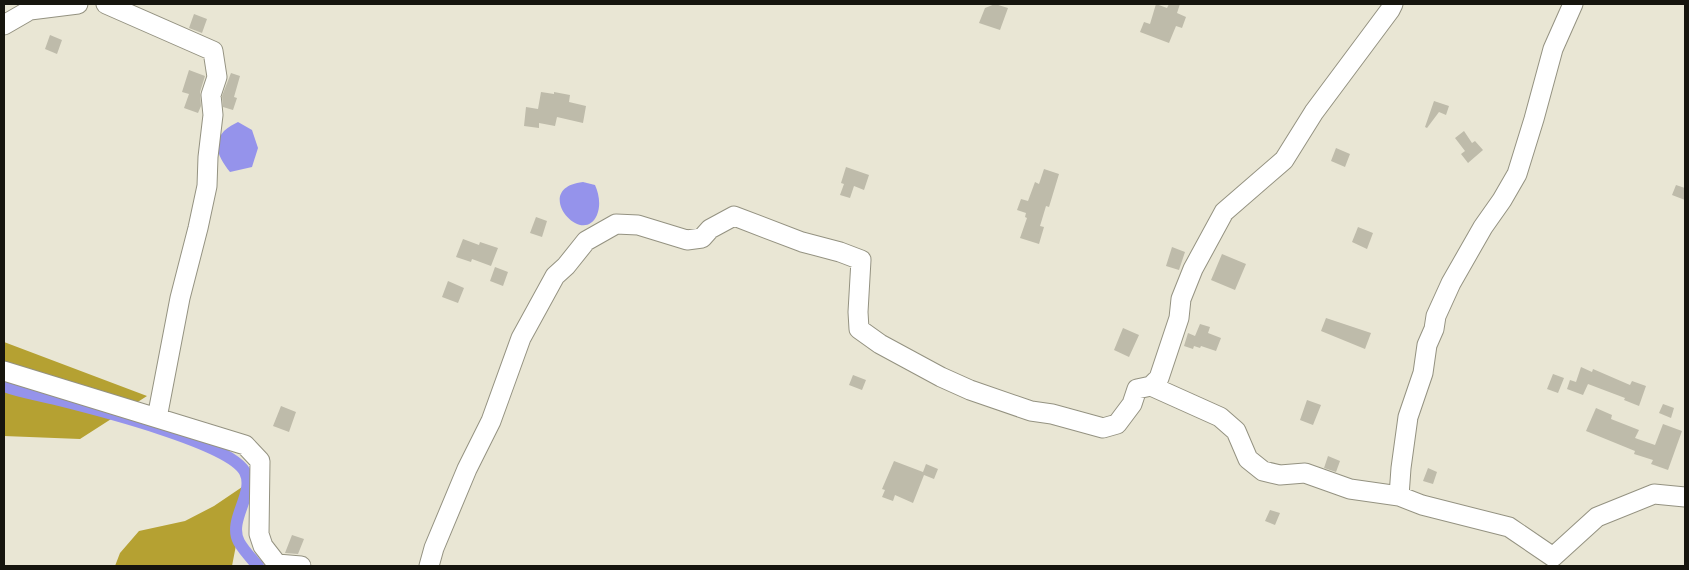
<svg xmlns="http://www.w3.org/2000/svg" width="1689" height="570" font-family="'Times New Roman',serif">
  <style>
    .forest { fill: #b5a132 }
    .water { fill: #9593eb }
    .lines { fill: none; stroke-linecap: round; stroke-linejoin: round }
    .canal { stroke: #9593eb; stroke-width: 12 }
    .building { fill: #bebbaa }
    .minor-casing { stroke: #949281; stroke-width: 21 }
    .minor { stroke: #fff; stroke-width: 19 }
  </style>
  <rect width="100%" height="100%" fill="#e9e6d4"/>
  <!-- forest -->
  <path class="forest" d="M4 342 147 396 80 439 4 436Z
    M248 483 232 566H115L120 553 139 531 185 521 214 506Z"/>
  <!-- water -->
  <path class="water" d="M238 122 252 130 258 148 252 167 230 172C220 159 211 145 224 131 228 127 234 124 238 122Z
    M583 182 595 185C599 194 601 205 597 215 582 249 530 188 583 182Z"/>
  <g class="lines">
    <!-- canal -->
    <path class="canal" d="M4 386C22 393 41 395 59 400 95 409 230 443 245 472 256 493 227 520 239 542 244 551 252 559 258 566"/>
  </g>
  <!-- building -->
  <path class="building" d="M995 4 1008 8 1000 30 979 23 985 8Z
    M1156 4 1167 8 1169 4H1180L1177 13 1186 17 1182 28 1176 26 1169 43 1140 32 1144 22 1150 24Z
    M194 14 207 19 202 33 189 28Z
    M50 35 62 40 57 54 45 49Z
    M189 70 205 76 200 92 201 106 198 113 184 108 189 94 182 92Z
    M231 73 240 76 234 97 237 98 233 110 223 107 222 96Z
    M541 92 554 94V92L570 95 569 102 586 106 583 123 557 117 555 126 539 123V128L524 126 526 107 538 109Z
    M1434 101 1449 106 1446 115 1439 112 1427 128 1425 127Z
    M1464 131 1472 143 1475 141 1483 150 1468 163 1461 154 1465 151 1455 138Z
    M1336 148 1350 154 1345 167 1331 161Z
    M846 167 869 175 864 190 854 186 850 198 840 195 844 184 841 183Z
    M1044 169 1059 174 1049 207 1046 206 1040 226 1044 227 1039 244 1020 238 1027 218 1025 217 1026 213 1017 210 1021 199 1028 201 1035 182 1039 184Z
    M1676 185 1685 188V200L1672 195Z
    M536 217 547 221 542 237 530 233Z
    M1358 227 1373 233 1367 249 1352 242Z
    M463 239 479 245 480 242 498 248 491 266 472 259 471 262 456 257Z
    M1172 247 1185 252 1179 270 1166 266Z
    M1222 254 1246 264 1235 290 1211 280Z
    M495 267 508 272 503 286 490 281Z
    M448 281 464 288 458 303 442 297Z
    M1326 318 1371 333 1365 349 1321 331Z
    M1200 324 1210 327 1208 333 1221 338 1216 351 1201 346 1200 348 1194 346 1193 349 1184 346 1188 333 1195 336Z
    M1123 328 1139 335 1129 357 1114 350Z
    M1581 367 1592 372 1593 369 1630 385 1632 381 1646 386 1639 406 1624 400 1625 398 1588 384 1583 395 1567 389 1570 380 1576 382Z
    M1553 374 1564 378 1558 393 1547 389Z
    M853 375 866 380 862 390 849 385Z
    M1307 400 1321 405 1313 425 1300 420Z
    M1663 404 1674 408 1671 418 1659 413Z
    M281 406 296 412 289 432 273 426Z
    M1596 408 1612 415 1611 419 1639 430 1635 438 1655 445 1663 424 1682 431 1668 470 1651 464 1653 460 1634 454 1635 451 1586 431Z
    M1328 456 1340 461 1336 472 1324 468Z
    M894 461 923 472 926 464 938 469 934 479 924 475 913 503 895 495 893 501 882 497 885 490 882 489Z
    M1428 468 1437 472 1433 484 1423 481Z
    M1270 510 1280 513 1275 525 1265 521Z
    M292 535 304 539 298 554 285 553Z"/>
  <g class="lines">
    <defs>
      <path id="minor" d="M106 4 213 51 217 77 211 95 213 115 208 157 207 186 198 228 180 298 157 418
        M4 25 30 10 78 4
        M4 371 245 445 260 461 259 534 263 546 277 564 301 566
        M1151 386 1159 378 1179 318 1181 299 1193 269 1224 212 1284 160 1314 112 1390 10 1393 4
        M1399 496 1422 505 1509 527 1553 557 1597 517 1654 494 1685 497
        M429 566 434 548 467 469 491 421 521 338 555 276 566 266 586 241 616 224 638 225 687 240 702 238 710 229 734 216 802 242 840 252 861 260 858 312 859 329 880 344 941 377 970 390 1031 411 1052 414 1103 428 1117 424 1132 404 1137 389 1151 386 1220 417 1236 431 1248 459 1263 471 1280 475 1305 473 1350 489 1399 496 1401 468 1408 417 1423 373 1427 345 1434 329 1436 316 1451 283 1483 227 1502 200 1517 174 1534 119 1553 49 1573 4"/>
    </defs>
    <!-- minor casing -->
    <use href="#minor" class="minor-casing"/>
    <!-- minor -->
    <use href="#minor" class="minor"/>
  </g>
  <!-- border -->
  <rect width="1689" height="570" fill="none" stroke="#16150e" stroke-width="10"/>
</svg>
